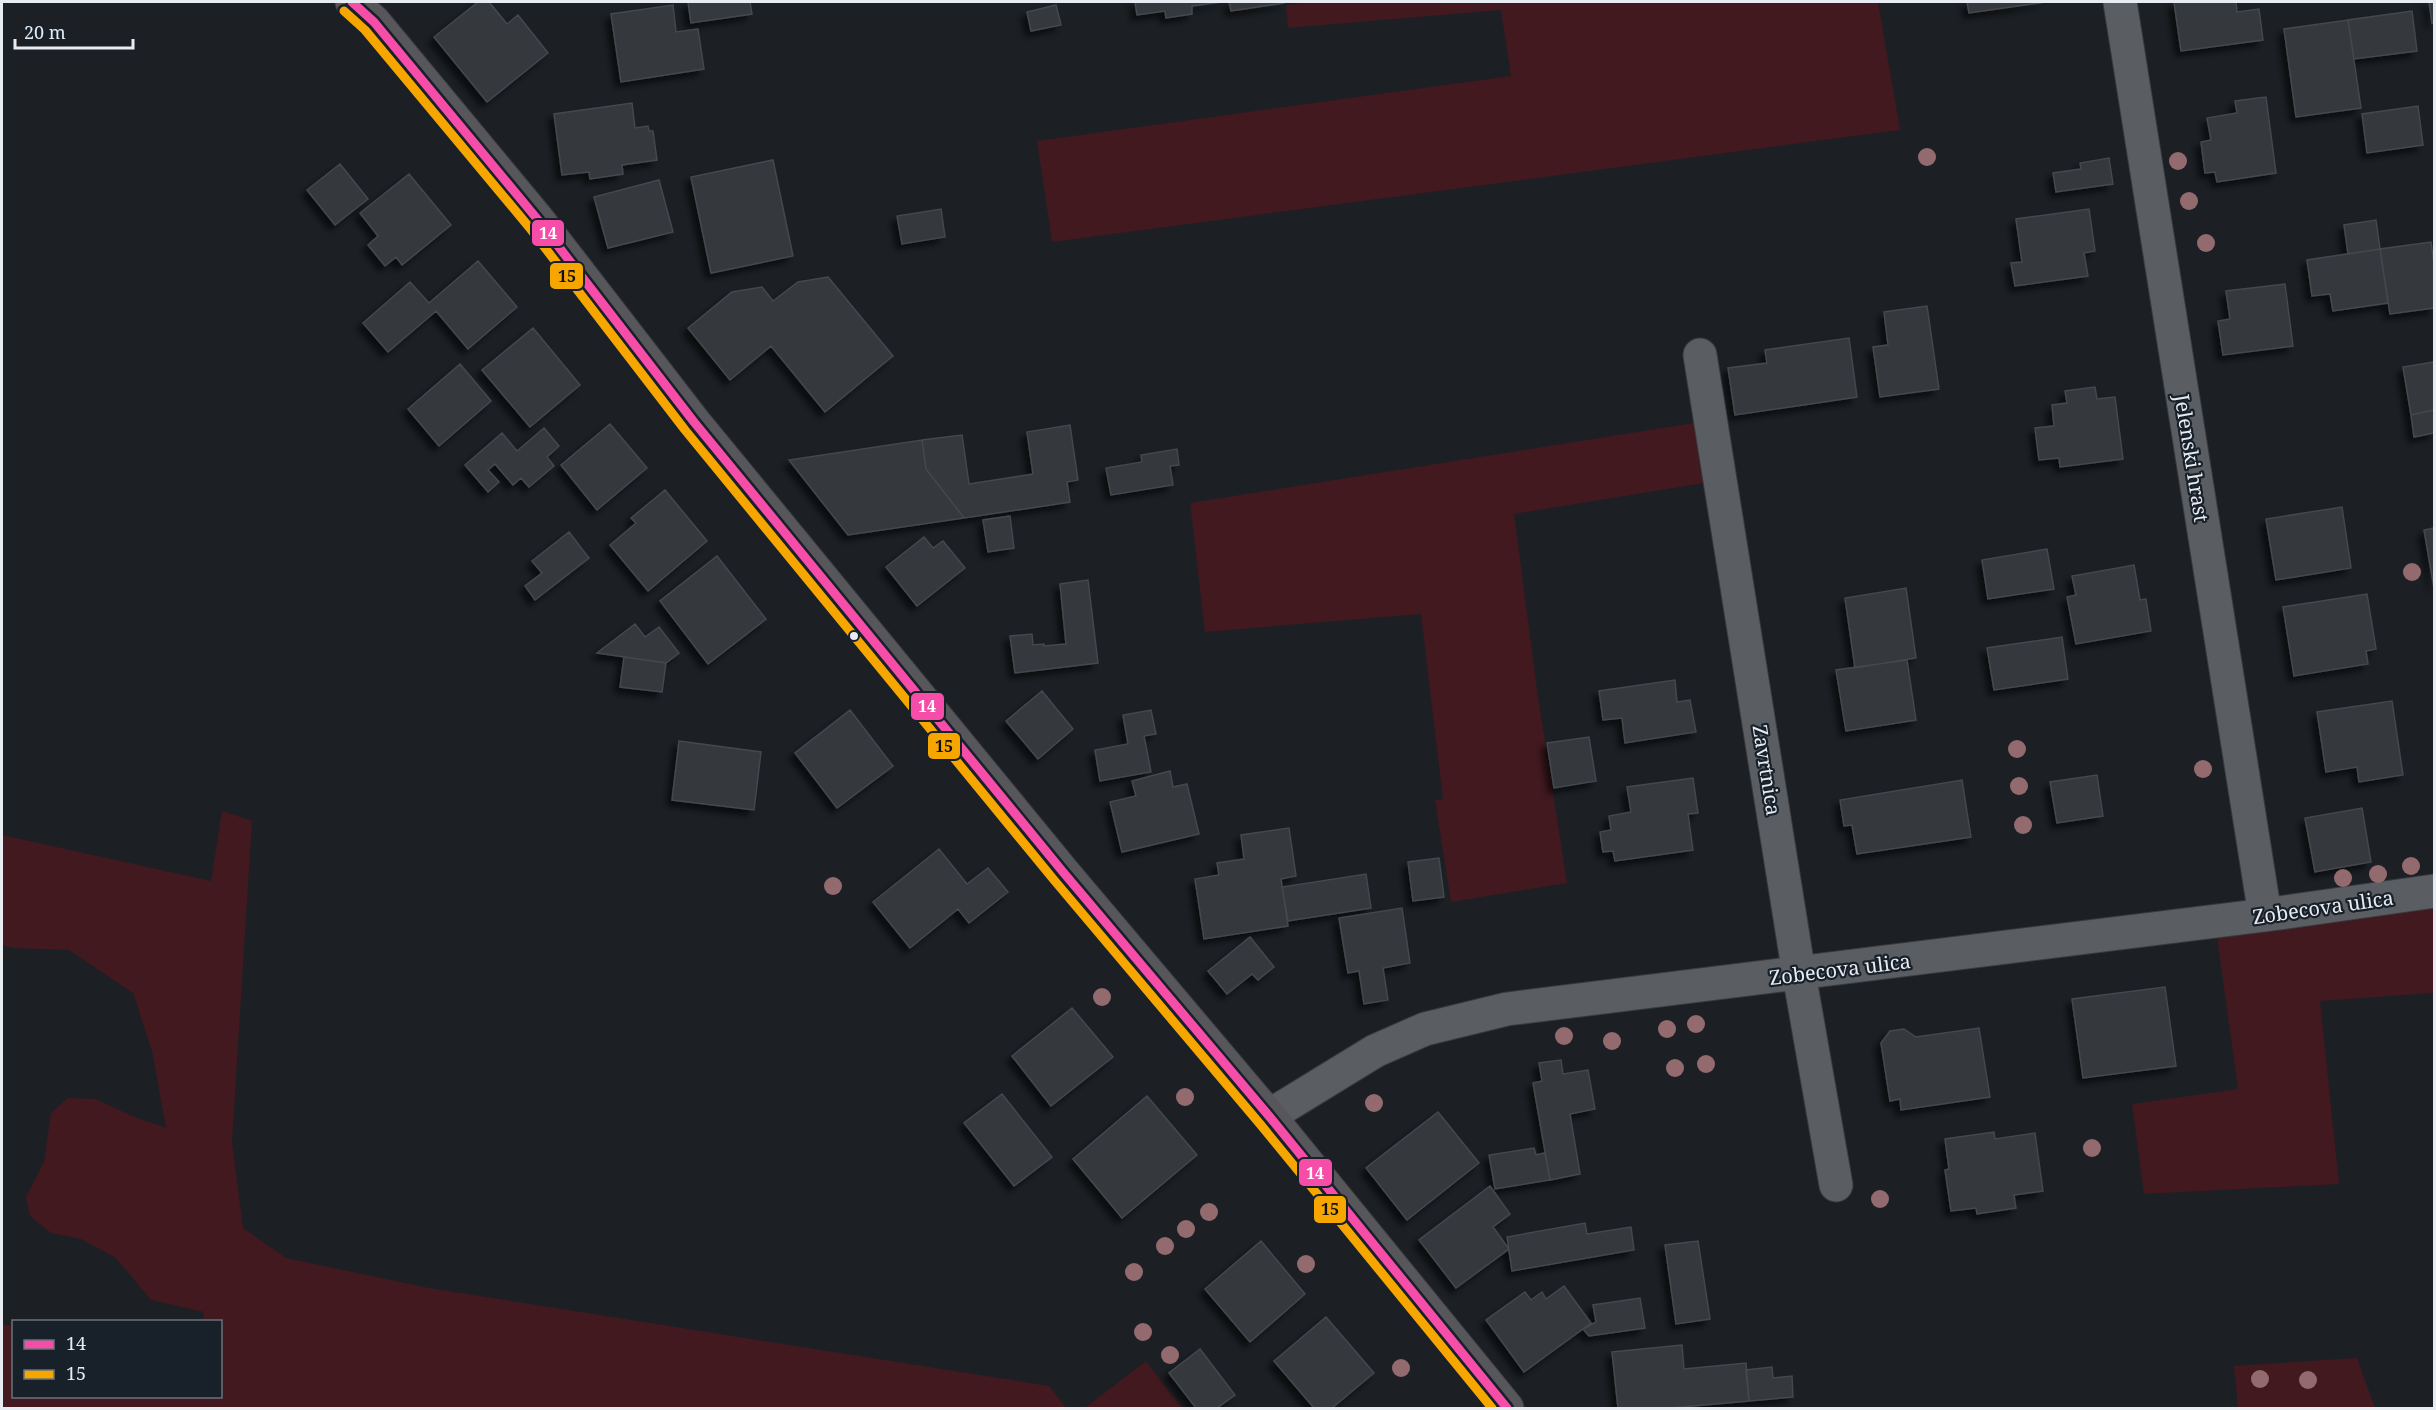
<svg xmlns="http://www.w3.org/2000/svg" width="2436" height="1410" font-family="'Noto Serif',serif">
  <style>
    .green { fill: #41191e }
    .building { fill: #34383d; stroke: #44484d; stroke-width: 1.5; filter: url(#shadow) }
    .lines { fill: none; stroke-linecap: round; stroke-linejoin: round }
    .minor-casing { stroke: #383b3f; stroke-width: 35 }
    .secondary-casing { stroke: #383b3f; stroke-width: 35 }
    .minor { stroke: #5a5e62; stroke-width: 33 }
    .secondary { stroke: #57565a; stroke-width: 33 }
    .bus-1-casing { stroke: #182029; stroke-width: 14 }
    .bus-2-casing { stroke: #182029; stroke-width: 14 }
    .bus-1 { stroke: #f54da8; stroke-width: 9 }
    .bus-2 { stroke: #f7a600; stroke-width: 9 }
    .tree { fill: #936b6f }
    .bus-dot { fill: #e7ecf3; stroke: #182029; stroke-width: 2 }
    .labels { text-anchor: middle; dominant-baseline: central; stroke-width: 4.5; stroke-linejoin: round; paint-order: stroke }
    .street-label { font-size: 20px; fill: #e7ecf3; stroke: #182029 }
    .line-badge { stroke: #182029; stroke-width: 2 }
    .badge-label { font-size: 16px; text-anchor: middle; font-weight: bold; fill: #fff }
    .pale-badge-label { font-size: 16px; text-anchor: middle; font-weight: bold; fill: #111 }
  </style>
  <defs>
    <filter id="shadow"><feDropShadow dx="-5.5" dy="5.5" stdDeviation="3" flood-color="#0009"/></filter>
  </defs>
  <rect width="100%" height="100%" fill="#1c2025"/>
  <!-- green -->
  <path class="green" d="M1312 2H1878L1900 130 1052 242 1037 141 1511 76 1501 10 1288 28 1286 5Z
    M1694 423 1704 483 1514 514 1538 697 1567 883 1451 902 1435 800 1443 799 1421 614 1205 632 1190 503Z
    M222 811 252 821 232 1142 243 1228 286 1258 429 1288 1049 1386 1066 1408H2V1324L13 1326 14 1396H220V1322L203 1321 204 1312 151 1300 116 1258 81 1239 51 1233 30 1216 26 1197 44 1162 51 1113 68 1098 95 1099 135 1117 166 1128 152 1051 133 993 69 950 13 948 2 945V835L211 881Z
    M2434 906V993L2320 1001 2339 1184 2144 1194 2132 1104 2238 1089 2217 937Z
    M2357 1358 2375 1408H2238L2234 1366Z
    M1146 1361 1182 1408H1085Z"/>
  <!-- building -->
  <path class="building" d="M478 2H489L507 24 518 15 548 53 487 102 434 37Z
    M688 2H750L752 14 691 23Z
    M1135 2H1222L1192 6V14L1166 18 1165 11 1137 15Z
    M1229 2H1284V3L1231 11Z
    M1967 2H2046L1969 13Z
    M2174 2H2236L2237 12 2259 9 2263 40 2181 51Z
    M2420 2H2434V22L2432 23 2429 2Z
    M673 5 676 32 698 29 704 69 621 82 611 14Z
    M1056 5 1061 25 1031 31 1027 12Z
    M2412 11 2417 51 2354 59 2348 20Z
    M2348 20 2361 108 2296 117 2284 29Z
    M2266 97 2276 173 2217 182 2215 172 2205 173 2201 142 2211 140 2207 118 2237 113 2235 101Z
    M632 103 635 128 648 126 649 131H653L657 160 622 165 623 174 590 179 589 172 562 175 554 114Z
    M2418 106 2423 145 2367 153 2362 114Z
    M2109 158 2113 184 2056 192 2053 173 2081 169 2080 163Z
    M773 160 793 256 711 273 691 177Z
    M340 164 368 199 335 225 307 190Z
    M409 174 451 225 402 265 396 257 385 266 368 245 378 236 360 213Z
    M659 180 673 232 608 248 594 197Z
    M941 209 945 237 902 244 897 216Z
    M2089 209 2095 251 2084 253 2088 276 2015 286 2011 263 2022 262 2016 219Z
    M2376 220 2380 249 2348 254 2344 225Z
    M2431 242 2434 264V308L2390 314 2380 249Z
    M2380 249 2388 303 2333 311 2330 294 2312 296 2307 260Z
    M478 261 517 307 468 349 436 311 388 352 363 323 410 282 429 303Z
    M828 277 893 356 825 412 771 346 730 380 688 328 732 292 762 287 773 301 798 282Z
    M2285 284 2293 346 2223 355 2218 321 2230 319 2226 291Z
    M1927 306 1939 389 1880 397 1873 347 1888 345 1884 312Z
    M533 328 580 385 530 427 482 370Z
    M1849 338 1857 397 1735 415 1728 368 1767 363 1765 350Z
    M2434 362V410L2411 415 2403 367Z
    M460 364 491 401 439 446 408 409Z
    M2095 387 2097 399 2115 397 2123 459 2060 467 2059 458 2039 460 2035 428 2054 426 2052 405 2067 403 2065 391Z
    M2434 410V433L2414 437 2411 415Z
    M610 424 647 468 597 510 561 465Z
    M1070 425 1078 480 1067 482 1070 502 964 518 926 469 922 440 962 435 969 484 1033 474 1027 432Z
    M544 428 559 446 547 457 554 466 529 487 521 478 513 485 495 464 488 470 499 482 488 492 465 465 502 433 517 451Z
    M922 440 926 469 964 518 848 535 789 460Z
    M1177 449 1179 465 1170 466 1173 485 1111 495 1106 468 1142 462 1141 455Z
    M665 490 707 541 648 591 610 545 636 523 631 518Z
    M2342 507 2351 568 2276 580 2266 519Z
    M1010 516 1014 548 988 552 983 520Z
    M2434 528V588L2424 530Z
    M569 532 589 558 535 600 525 586 542 573 532 561Z
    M924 537 933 548 943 541 965 568 917 606 886 567Z
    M2047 549 2054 589 1988 599 1982 560Z
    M717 556 766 619 708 664 660 601Z
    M2134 565 2140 600 2146 599 2151 631 2076 644 2067 597 2076 595 2072 576Z
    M1088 580 1098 663 1015 673 1010 636 1032 634 1033 645 1044 644V646L1066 644 1060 584Z
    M1906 588 1916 658 1855 668 1845 598Z
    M2367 594 2376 649 2366 651 2368 664 2294 676 2283 607Z
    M635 624 645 637 659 627 679 653 666 663 597 653Z
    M2062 637 2068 679 1994 690 1987 648Z
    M624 657 666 663 662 692 620 687Z
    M1907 660 1916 720 1846 731 1836 670Z
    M1675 680 1677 702 1690 700 1696 732 1625 743 1622 718 1603 720 1599 691Z
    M1042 691 1073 729 1038 759 1006 721Z
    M2392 701 2403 775 2359 782 2357 767 2326 772 2317 712Z
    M850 710 893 766 837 808 795 753Z
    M1151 710 1156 734 1144 736 1151 772 1100 781 1095 750 1128 744 1123 715Z
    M1589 737 1596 781 1554 788 1547 743Z
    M679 741 761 752 754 810 672 800Z
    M1170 771 1173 787 1187 784 1199 834 1122 852 1110 802 1136 796 1132 781Z
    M2097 775 2103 816 2057 823 2050 782Z
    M1693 778 1698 813 1688 814 1693 850 1615 861 1613 851 1603 852 1600 832 1611 830 1609 816 1631 812 1627 787Z
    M1962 780 1971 837 1857 854 1852 825 1844 826 1840 800Z
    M2362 808 2371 862 2315 872 2305 818Z
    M1289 828 1296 876 1281 879 1288 926 1204 939 1195 879 1219 875 1217 863 1244 859 1241 835Z
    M939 849 967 884 988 868 1008 892 969 923 958 909 910 948 873 902Z
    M1439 858 1444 897 1413 901 1408 862Z
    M1366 874 1371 908 1288 921 1282 887Z
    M1402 908 1410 963 1383 968 1388 1000 1364 1004 1359 971 1348 973 1339 918Z
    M1250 937 1274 967 1258 980 1252 974 1227 994 1208 971Z
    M2165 987 2176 1066 2083 1078 2072 999Z
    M1072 1008 1113 1057 1051 1106 1012 1056Z
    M1979 1028 1990 1097 1901 1110 1900 1099 1890 1101 1881 1043 1890 1031 1904 1029 1916 1037Z
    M1561 1060 1563 1074 1588 1070 1595 1109 1570 1114 1580 1174 1550 1180 1533 1083 1542 1081 1539 1063Z
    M1002 1094 1052 1157 1014 1186 964 1123Z
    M1147 1096 1197 1155 1122 1218 1073 1159Z
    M1438 1112 1479 1163 1407 1220 1366 1168Z
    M1994 1132 1995 1139 2035 1133 2043 1191 2014 1195 2016 1208 1977 1214 1976 1208 1951 1211 1945 1170 1949 1169 1945 1139Z
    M1534 1148 1536 1155 1545 1153 1550 1180 1495 1189 1489 1155Z
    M1490 1186 1510 1214 1493 1227 1509 1249 1456 1288 1419 1240Z
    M1585 1223 1587 1234 1631 1227 1634 1250 1512 1271 1507 1237Z
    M1261 1241 1305 1294 1250 1342 1205 1289Z
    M1698 1241 1710 1319 1676 1324 1665 1245Z
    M1564 1286 1591 1323 1524 1372 1486 1320 1525 1292 1531 1300 1542 1292 1546 1299Z
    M1640 1298 1645 1328 1589 1336 1583 1329 1596 1322 1593 1305Z
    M1326 1317 1374 1373 1332 1408H1314L1274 1361Z
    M1682 1345 1684 1369 1746 1363 1749 1401 1670 1408H1618L1612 1352Z
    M1200 1349 1235 1395 1217 1408H1196L1169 1373Z
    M1772 1367 1773 1378 1792 1376 1793 1397 1749 1401 1746 1370Z"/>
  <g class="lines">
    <defs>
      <path id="minor" d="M2120 2 2265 915
        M1700 355 1799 974 1836 1185
        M1269 1116 1375 1051 1425 1029 1507 1009 2265 915 2434 891"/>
      <path id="secondary" d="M352 2 374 22 538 220 694 422 1063 872 1269 1116 1507 1408"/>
    </defs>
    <!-- minor casing -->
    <use href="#minor" class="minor-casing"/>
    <!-- secondary casing -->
    <use href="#secondary" class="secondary-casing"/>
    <!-- minor -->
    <use href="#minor" class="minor"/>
    <!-- secondary -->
    <use href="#secondary" class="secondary"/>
    <defs>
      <path id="bus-1" d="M352 2 374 22 538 220 694 422 1063 872 1269 1116 1507 1408"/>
      <path id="bus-2" d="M344 11 365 30 529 227 685 430 1054 880 1260 1124 1492 1408"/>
    </defs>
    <!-- bus-1 casing -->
    <use href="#bus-1" class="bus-1-casing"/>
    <!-- bus-2 casing -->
    <use href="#bus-2" class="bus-2-casing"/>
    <!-- bus-1 -->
    <use href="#bus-1" class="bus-1"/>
    <!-- bus-2 -->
    <use href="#bus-2" class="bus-2"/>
  </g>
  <!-- trees -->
  <g class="tree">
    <circle cx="1927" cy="157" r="9"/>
    <circle cx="2178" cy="161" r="9"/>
    <circle cx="2189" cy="201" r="9"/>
    <circle cx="2206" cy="243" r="9"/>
    <circle cx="2412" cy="572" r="9"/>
    <circle cx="2017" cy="749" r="9"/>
    <circle cx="2203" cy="769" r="9"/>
    <circle cx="2019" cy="786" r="9"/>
    <circle cx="2023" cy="825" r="9"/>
    <circle cx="2411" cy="866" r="9"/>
    <circle cx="2378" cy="874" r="9"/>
    <circle cx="2343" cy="878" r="9"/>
    <circle cx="833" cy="886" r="9"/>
    <circle cx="1102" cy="997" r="9"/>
    <circle cx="1696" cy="1024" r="9"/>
    <circle cx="1667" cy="1029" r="9"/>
    <circle cx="1564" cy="1036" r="9"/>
    <circle cx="1612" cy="1041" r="9"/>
    <circle cx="1706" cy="1064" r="9"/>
    <circle cx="1675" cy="1068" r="9"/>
    <circle cx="1185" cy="1097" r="9"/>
    <circle cx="1374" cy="1103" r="9"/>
    <circle cx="2092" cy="1148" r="9"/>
    <circle cx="1880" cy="1199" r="9"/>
    <circle cx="1209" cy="1212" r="9"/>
    <circle cx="1186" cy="1229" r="9"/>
    <circle cx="1165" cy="1246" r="9"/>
    <circle cx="1306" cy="1264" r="9"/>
    <circle cx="1134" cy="1272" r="9"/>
    <circle cx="1143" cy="1332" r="9"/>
    <circle cx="1170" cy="1355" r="9"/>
    <circle cx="1401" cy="1368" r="9"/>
    <circle cx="2260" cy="1379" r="9"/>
    <circle cx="2308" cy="1380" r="9"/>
  </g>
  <!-- markers -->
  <circle class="bus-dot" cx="854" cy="636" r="5"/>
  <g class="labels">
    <!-- street labels -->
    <g class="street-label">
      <text transform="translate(2192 458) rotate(81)">Jelenski hrast</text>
      <text transform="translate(1767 770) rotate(81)">Zavrtnica</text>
      <text transform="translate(2323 907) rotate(-8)">Zobecova ulica</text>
      <text transform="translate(1840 969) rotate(-7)">Zobecova ulica</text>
    </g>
  </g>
  <g class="line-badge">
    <rect x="531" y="219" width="34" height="28" rx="6" fill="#f54da8"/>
    <rect x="549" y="262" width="35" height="28" rx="6" fill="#f7a600"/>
    <rect x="910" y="692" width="35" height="29" rx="6" fill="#f54da8"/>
    <rect x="927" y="732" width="34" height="28" rx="6" fill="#f7a600"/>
    <rect x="1298" y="1158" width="35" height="29" rx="6" fill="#f54da8"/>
    <rect x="1313" y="1195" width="34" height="29" rx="6" fill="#f7a600"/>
  </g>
  <g class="badge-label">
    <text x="548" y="239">14</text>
    <text x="927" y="712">14</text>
    <text x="1315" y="1179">14</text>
  </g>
  <g class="pale-badge-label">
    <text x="567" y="282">15</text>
    <text x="944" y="752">15</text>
    <text x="1330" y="1215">15</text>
  </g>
  <!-- border -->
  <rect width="2436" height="1410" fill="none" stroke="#e7ecf3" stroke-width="6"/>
  <!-- legend -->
  <rect x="12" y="1320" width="210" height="78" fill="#182029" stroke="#6b727a" stroke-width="1.5"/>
  <rect x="24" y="1340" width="30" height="9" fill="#f54da8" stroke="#6b727a" stroke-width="1.5"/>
  <text x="66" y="1350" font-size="18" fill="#e7ecf3">14</text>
  <rect x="24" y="1370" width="30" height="9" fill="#f7a600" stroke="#6b727a" stroke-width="1.5"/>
  <text x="66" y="1380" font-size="18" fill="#e7ecf3">15</text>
  <!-- scale -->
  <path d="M15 39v9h118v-9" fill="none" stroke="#e7ecf3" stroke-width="3"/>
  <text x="24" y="39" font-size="18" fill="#e7ecf3" stroke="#182029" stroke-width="4.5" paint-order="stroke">20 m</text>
</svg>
